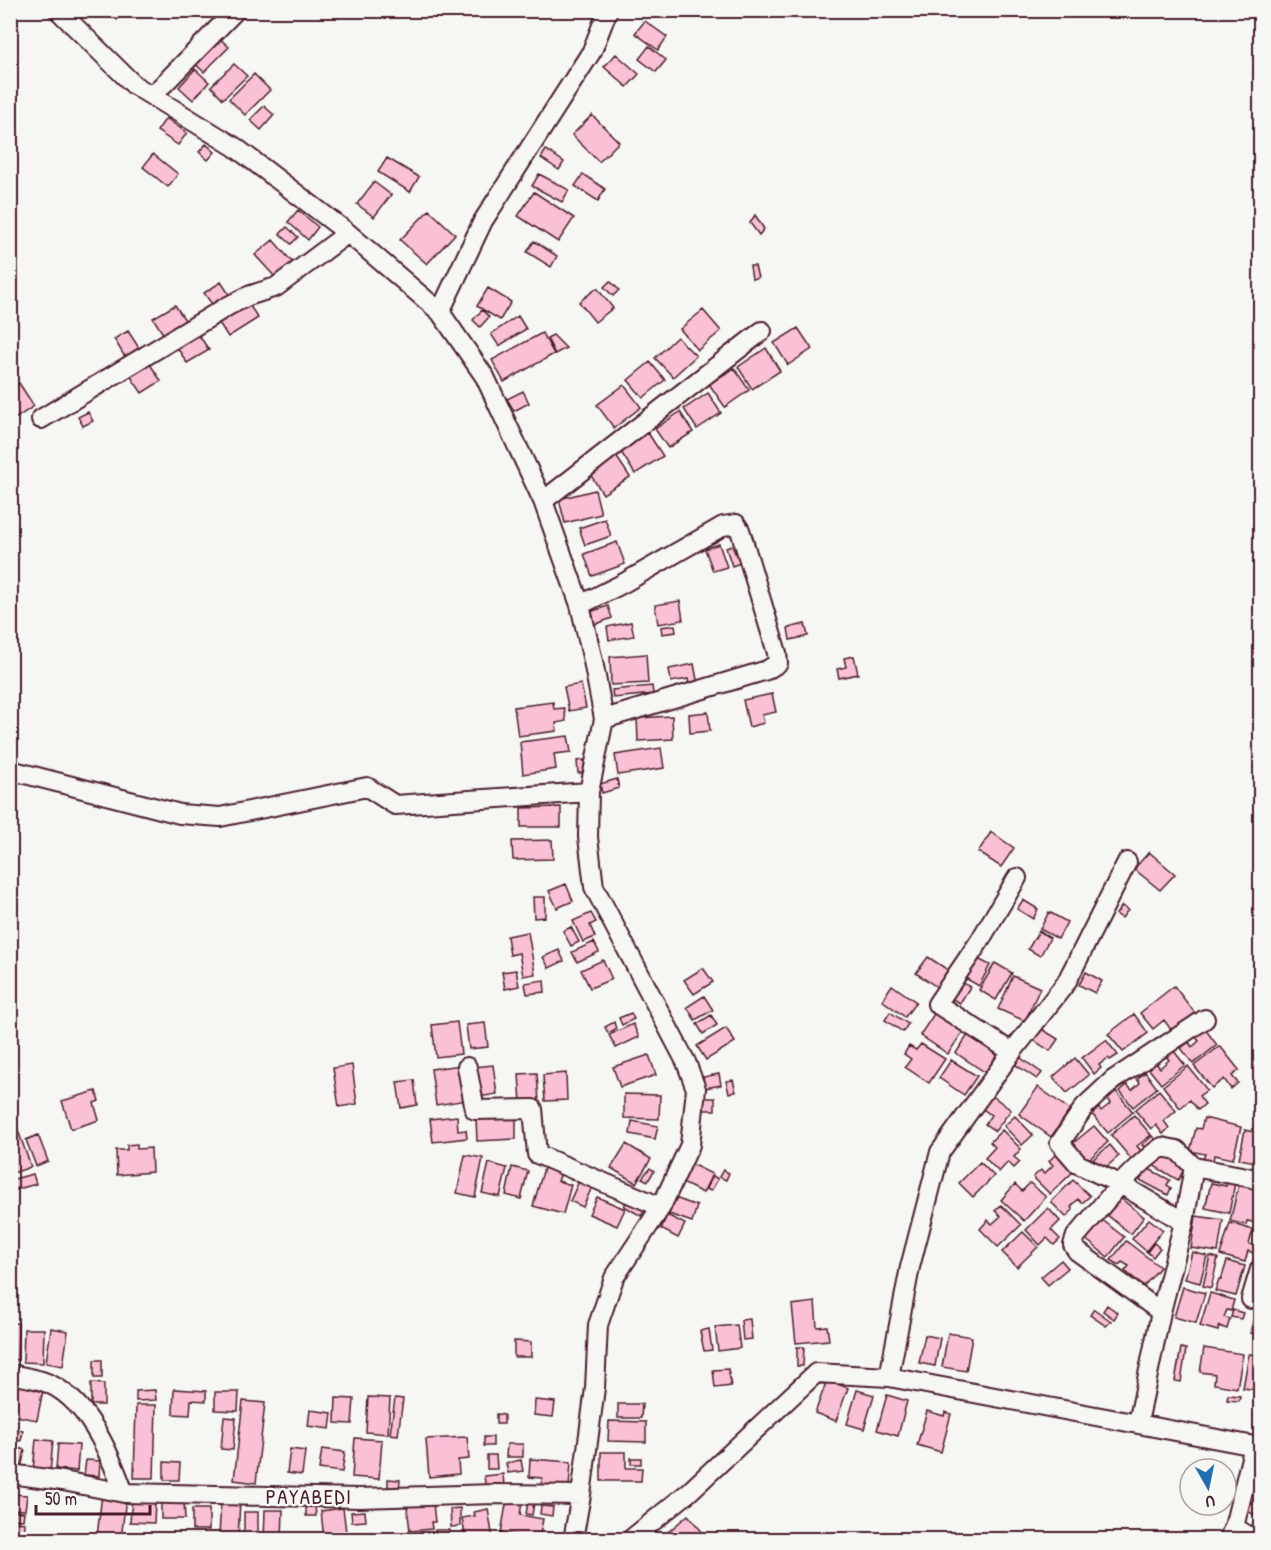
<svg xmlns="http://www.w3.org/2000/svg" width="1271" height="1550" font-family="'Patrick Hand',sans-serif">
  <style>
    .building { fill: #fac1d6; stroke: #4a1f2b; stroke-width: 1.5 }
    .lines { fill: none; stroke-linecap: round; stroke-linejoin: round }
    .minor-casing { stroke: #4a1f2b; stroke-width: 22 }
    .minor { stroke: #f6f6f2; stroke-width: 18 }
    .labels { text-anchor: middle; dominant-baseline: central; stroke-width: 4.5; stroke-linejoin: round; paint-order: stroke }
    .quarter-label { font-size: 21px; letter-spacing: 1.5px; fill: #4a1f2b; stroke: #f6f6f2 }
  </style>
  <rect width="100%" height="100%" fill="#f6f6f2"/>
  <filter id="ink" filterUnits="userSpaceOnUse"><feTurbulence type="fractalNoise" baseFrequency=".0167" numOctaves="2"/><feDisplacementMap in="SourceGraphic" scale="12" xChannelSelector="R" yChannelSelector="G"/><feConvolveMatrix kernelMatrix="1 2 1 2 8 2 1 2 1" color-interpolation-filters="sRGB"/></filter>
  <g filter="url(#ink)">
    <!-- building -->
    <path class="building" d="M105 10H124L117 20Z
      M645 21 667 37 658 50 635 33Z
      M217 36 229 47 204 72 192 61Z
      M649 46 666 60 656 72 639 59Z
      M616 54 639 74 627 87 604 67Z
      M234 64 247 76 223 99 211 86Z
      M195 69 209 82 193 100 179 87Z
      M254 74 270 90 245 115 229 99Z
      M264 106 274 115 261 130 250 120Z
      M592 115 619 142 599 162 572 135Z
      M166 118 187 133 178 145 157 131Z
      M206 144 215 152 208 160 199 152Z
      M546 150 564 162 559 170 541 158Z
      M153 154 178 174 168 187 143 167Z
      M387 158 419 177 410 192 378 172Z
      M539 174 569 190 562 202 532 186Z
      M583 174 605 189 598 201 575 186Z
      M374 182 391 195 374 217 357 204Z
      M534 192 574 218 558 242 518 216Z
      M298 210 318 227 308 240 288 222Z
      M429 210 455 234 427 264 400 240Z
      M755 215 764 229 759 235 750 223Z
      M287 227 298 237 291 244 280 234Z
      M273 240 293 263 276 278 255 255Z
      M534 241 557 256 551 267 527 252Z
      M750 266H755L758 278 752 279Z
      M610 281 619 290 613 296 604 287Z
      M221 282 231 297 214 307 204 293Z
      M488 288 511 302 500 320 477 306Z
      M597 288 613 308 595 322 579 302Z
      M246 300 258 318 228 337 216 318Z
      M175 305 189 326 167 340 153 318Z
      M482 310 489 317 480 327 473 320Z
      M703 310 721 331 698 350 680 329Z
      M518 316 526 329 499 346 491 334Z
      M798 328 812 349 788 365 774 343Z
      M128 331 139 348 125 357 114 339Z
      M196 331 209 350 187 363 175 344Z
      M542 333 554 354 504 382 492 360Z
      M553 335 566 348 555 354 547 338Z
      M677 337 696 356 673 377 655 358Z
      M766 348 780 371 752 389 738 367Z
      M148 361 161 381 142 393 129 374Z
      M650 362 665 380 643 398 628 380Z
      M734 368 749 390 725 407 709 384Z
      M19 383 34 406 10 422V389Z
      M624 385 641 407 614 428 597 405Z
      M523 391 529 403 514 411 507 399Z
      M708 393 721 413 697 429 684 409Z
      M88 412 93 421 83 426 78 417Z
      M680 412 693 432 668 448 655 429Z
      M648 433 663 456 635 474 621 452Z
      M616 456 630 477 603 494 590 474Z
      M595 490 601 514 565 523 559 499Z
      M605 519 611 536 585 545 579 528Z
      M617 542 625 564 592 576 584 554Z
      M719 544 727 567 713 571 705 549Z
      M732 546 735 553 740 552 743 562 732 566 726 548Z
      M680 601 683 620 658 624 655 605Z
      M608 606 612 618 594 625 590 612Z
      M631 622 634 636 609 640 607 627Z
      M805 624 808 636 790 640 788 628Z
      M675 625 676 632 662 634 661 627Z
      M646 654 648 683 611 685 610 657Z
      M854 656 858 674 839 678 837 669 846 667 844 658Z
      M694 664 698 685 689 687 688 679 671 682 669 669Z
      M581 684 586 708 569 711 564 687Z
      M652 686 653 694 613 698 612 690Z
      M772 694 776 712 762 715 764 723 749 727 743 700Z
      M553 702 554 709 564 708 566 721 556 723 557 731 518 736 514 707Z
      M708 712 710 731 690 733 689 714Z
      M672 716 673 739 638 741 637 718Z
      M568 736 571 752 554 754 556 769 523 774 520 742Z
      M661 748 664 768 618 775 615 755Z
      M584 760 585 773H578L577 761Z
      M617 779 619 788 602 793 600 784Z
      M561 807V827H521V808Z
      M991 832 1014 848 1001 867 978 852Z
      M552 840 553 859 513 860 512 841Z
      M1149 852 1175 874 1160 890 1134 869Z
      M566 884 573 901 557 908 549 891Z
      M533 897H545V917L534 918Z
      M1023 900 1038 909 1033 919 1017 909Z
      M1122 906 1128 910 1122 918 1116 914Z
      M1049 912 1067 922 1058 939 1040 929Z
      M591 913 596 922 590 925 595 937 583 942 573 921Z
      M571 927 579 942 571 946 563 931Z
      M1039 931 1050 938 1040 956 1028 949Z
      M528 932 535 974 523 976 519 953 510 955 507 936Z
      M594 942 599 952 577 962 572 952Z
      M559 950 564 961 549 968 543 957Z
      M928 957 948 970 937 987 916 973Z
      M976 958 990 965 979 986 965 978Z
      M603 960 612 979 590 988 581 970Z
      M995 963 1012 973 996 1000 979 990Z
      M703 968 713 982 694 994 684 980Z
      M516 970 519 986 505 989 502 972Z
      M1086 972 1102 981 1095 993 1079 985Z
      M1013 976 1040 988 1025 1021 998 1009Z
      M544 980 545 992 527 994 525 983Z
      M960 981 970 987 960 1003 950 998Z
      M892 985 916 1002 905 1017 882 1000Z
      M1174 986 1195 1013 1172 1031 1164 1020 1153 1029 1140 1013Z
      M704 996 713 1010 695 1020 687 1007Z
      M936 1011 964 1030 948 1054 920 1035Z
      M890 1012 908 1024 903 1032 885 1020Z
      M631 1013 634 1019 622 1025 619 1018Z
      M1134 1014 1148 1033 1123 1052 1108 1034Z
      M711 1015 717 1025 703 1034 697 1024Z
      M457 1022 461 1054 436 1057 432 1025Z
      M614 1022 616 1029 608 1033 605 1027Z
      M485 1023 488 1047 469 1049 466 1025Z
      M633 1024 639 1037 616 1048 609 1035Z
      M726 1028 735 1042 706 1060 697 1046Z
      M1040 1028 1058 1039 1050 1051 1032 1039Z
      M1205 1029 1217 1045 1193 1064 1181 1048 1189 1042 1192 1047 1199 1041 1195 1036Z
      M968 1035 997 1055 986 1073 956 1053Z
      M1106 1040 1118 1055 1110 1060 1108 1058 1099 1065 1101 1068 1094 1074 1082 1058Z
      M921 1044 945 1059 929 1083 905 1067 911 1059 904 1054 909 1046 916 1050Z
      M1220 1046 1239 1070 1232 1076 1238 1083 1231 1089 1224 1079 1212 1088 1194 1066Z
      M1173 1050 1185 1065 1161 1084 1149 1069 1156 1063 1160 1068 1169 1060 1166 1056Z
      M649 1055 656 1075 620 1087 613 1067Z
      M1018 1056 1042 1073 1037 1079 1013 1063Z
      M1075 1058 1089 1075 1067 1093 1053 1077Z
      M951 1060 977 1076 964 1095 939 1078Z
      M352 1065 357 1104 339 1107 333 1068Z
      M462 1065 467 1100 436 1105 431 1069Z
      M493 1065 497 1094 479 1097 475 1067Z
      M1188 1066 1207 1090 1199 1096 1205 1104 1198 1110 1190 1100 1180 1108 1163 1086Z
      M1145 1072 1157 1088 1133 1107 1120 1091 1127 1085 1132 1090 1140 1083 1137 1079Z
      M537 1073 539 1102 521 1103 519 1074Z
      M566 1073 567 1100 545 1101 543 1075Z
      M719 1074 721 1085 705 1088 703 1077Z
      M414 1080 417 1105 401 1108 397 1082Z
      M733 1080 736 1092 729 1093 726 1081Z
      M1038 1087 1070 1110 1051 1137 1019 1114Z
      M1115 1090 1133 1112 1108 1133 1092 1114 1099 1108 1101 1111 1111 1103 1106 1097Z
      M1159 1090 1176 1111 1164 1121 1169 1128 1163 1134 1156 1125 1151 1129 1135 1110Z
      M96 1091 99 1101 94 1103 99 1120 71 1129 62 1101Z
      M624 1094 660 1095 659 1119 624 1118Z
      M990 1094 1011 1110 995 1131 985 1124 991 1115 980 1107Z
      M704 1098H715V1110H704Z
      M1134 1115 1151 1135 1137 1146 1142 1152 1132 1160 1111 1135Z
      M13 1116 31 1167 10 1174V1117Z
      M457 1116 458 1131 466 1130 467 1138 433 1142 430 1119Z
      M516 1116V1139L477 1141 476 1118Z
      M1015 1116 1033 1135 1022 1145 1004 1126Z
      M1204 1118 1241 1127 1233 1159 1214 1155 1213 1162 1203 1159 1205 1154 1190 1151 1196 1128 1201 1129Z
      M632 1121 658 1126 655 1139 630 1134Z
      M1094 1126 1108 1142 1087 1161 1072 1144Z
      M1002 1130 1021 1149 1014 1157 1020 1162 1014 1168 1008 1162 999 1172 985 1158 995 1147 990 1142Z
      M1245 1130 1260 1133V1173L1254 1172 1256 1162 1239 1159Z
      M38 1135 48 1161 36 1166 26 1140Z
      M1152 1136 1157 1141 1146 1150 1142 1145Z
      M137 1144V1149L151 1148 152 1172 117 1175 116 1150H127V1145Z
      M626 1144 651 1159 636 1183 611 1168Z
      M1110 1145 1119 1156 1105 1168 1092 1160Z
      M1057 1153 1075 1170 1050 1194 1033 1177 1041 1170 1044 1174 1053 1165 1049 1161Z
      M1163 1153 1186 1166 1178 1180 1151 1164 1153 1160 1158 1162Z
      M465 1155 483 1158 475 1197 457 1193Z
      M687 1162 712 1174 703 1193 678 1181Z
      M980 1162 994 1176 973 1197 959 1183Z
      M489 1163 507 1168 500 1197 482 1193Z
      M512 1167 528 1171 521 1199 506 1195Z
      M544 1168 561 1173 558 1181 571 1185 563 1214 533 1206Z
      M650 1168 654 1171 648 1181 642 1178Z
      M1147 1168 1170 1180 1167 1185 1171 1188 1168 1195 1140 1180Z
      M723 1170 729 1173 726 1180 719 1177Z
      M33 1174 36 1184 11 1191 10 1180Z
      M713 1176 718 1179 711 1191 706 1189Z
      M1073 1180 1090 1196 1082 1203 1078 1199 1071 1207 1073 1210 1066 1217 1051 1202Z
      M579 1181 592 1187 583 1207 570 1201Z
      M1227 1182 1235 1183 1229 1213 1205 1208 1211 1183 1226 1186Z
      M1030 1183 1046 1197 1024 1221 1001 1200 1015 1184 1022 1191Z
      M1239 1184 1256 1188V1191L1260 1192V1205L1257 1204 1254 1217 1259 1218 1257 1223 1247 1221 1246 1225 1230 1221Z
      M597 1197 625 1209 617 1226 589 1214Z
      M1119 1197 1144 1217 1131 1234 1106 1214Z
      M629 1198 646 1207 641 1216 624 1206Z
      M675 1198 697 1206 692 1222 669 1214Z
      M1001 1205 1021 1225 998 1247 980 1229 988 1220 992 1224 1001 1216 995 1211Z
      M1048 1208 1060 1221 1051 1230 1060 1239 1054 1245 1047 1238 1040 1245 1026 1230Z
      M667 1215 685 1224 678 1238 661 1229Z
      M1196 1216 1223 1220 1218 1252 1191 1248Z
      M1100 1218 1124 1237 1108 1257 1084 1238Z
      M1149 1219 1163 1230 1146 1251 1132 1239Z
      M1230 1223 1253 1230 1249 1244 1259 1247 1257 1254 1248 1251 1245 1262 1220 1255Z
      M1023 1232 1038 1247 1017 1267 1002 1252Z
      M1126 1241 1160 1267 1144 1286 1125 1271 1129 1266 1122 1262 1119 1265 1111 1260Z
      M1154 1243 1160 1248 1153 1257 1147 1252Z
      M1192 1252 1207 1256 1200 1283 1185 1279Z
      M1210 1256 1218 1258 1211 1288 1203 1286Z
      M1061 1260 1068 1268 1048 1285 1041 1277Z
      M1227 1261 1245 1266 1236 1296 1215 1291 1219 1279 1221 1280Z
      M1183 1287 1205 1293 1196 1323 1174 1317Z
      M1210 1293 1234 1300 1231 1311 1227 1310 1224 1317 1230 1319 1227 1329 1219 1326 1218 1331 1200 1326Z
      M815 1302 817 1327 827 1326 829 1340 796 1343 792 1305Z
      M1257 1304H1260V1335L1250 1333Z
      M1107 1305 1118 1313 1114 1319 1103 1311Z
      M1094 1309 1111 1321 1106 1326 1090 1315Z
      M1233 1310 1243 1313 1241 1319 1231 1317Z
      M750 1319 752 1339 743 1340 741 1320Z
      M10 1323H18L17 1360 10 1359Z
      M737 1325 740 1348 718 1351 715 1327Z
      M51 1328 68 1331 63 1366 46 1363Z
      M24 1329H44L43 1363 23 1362Z
      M709 1329 712 1350 704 1351 700 1331Z
      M948 1333 972 1337 966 1371 942 1367Z
      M925 1335 940 1338 935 1366 919 1363Z
      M514 1341 531 1342V1357H514Z
      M797 1347H804L803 1366H797Z
      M1181 1348 1186 1349 1181 1382 1175 1381Z
      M1204 1348 1243 1354 1237 1388 1214 1384 1215 1374 1200 1372Z
      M1249 1354 1260 1355 1258 1390 1243 1388Z
      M94 1360H102V1378H94Z
      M728 1369 731 1386 715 1388 713 1370Z
      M827 1380 848 1388 836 1421 815 1413Z
      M91 1383 104 1384V1405H91Z
      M16 1384 43 1390 37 1420 10 1415Z
      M174 1389 206 1391V1401L191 1400 190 1415 173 1414Z
      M155 1390 156 1400 136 1401V1391Z
      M857 1390 874 1395 864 1429 847 1424Z
      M215 1392H239L238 1411 215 1410Z
      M887 1395 907 1401 898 1436 877 1430Z
      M1228 1395 1240 1396 1239 1401 1227 1400Z
      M368 1397 390 1398 388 1434 366 1432Z
      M336 1398 354 1399 352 1424 335 1423Z
      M395 1398 403 1399 398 1435 390 1434Z
      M535 1400 555 1402 553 1417 534 1415Z
      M243 1401 265 1403 256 1483 234 1480Z
      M618 1404H642L641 1418H618Z
      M136 1405H156L154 1478H134Z
      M310 1410 332 1413 330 1429 308 1426Z
      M927 1411 944 1416 945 1412 951 1414 941 1452 917 1445Z
      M496 1414 504 1415V1424H496Z
      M224 1417 236 1418 233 1450 221 1449Z
      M609 1421 646 1422V1442L608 1441Z
      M13 1429 23 1431 21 1441 12 1440Z
      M467 1437 469 1459 458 1460 459 1474 429 1477 426 1439Z
      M484 1437H493V1446H484Z
      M355 1438 382 1440 379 1479 352 1477Z
      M36 1439 53 1441 50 1473 33 1471Z
      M58 1444 79 1445 77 1471 56 1469Z
      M507 1444H523V1457H506Z
      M10 1446 25 1450 22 1464 10 1462Z
      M290 1449 305 1451 302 1475 287 1473Z
      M322 1449 345 1452 342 1472 319 1469Z
      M601 1452H626V1468H642L641 1481H601Z
      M487 1455H496L497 1469H487Z
      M631 1458H641V1464H631Z
      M530 1459 571 1462 569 1487 542 1485V1478L529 1477Z
      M86 1460 100 1461 99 1476 84 1475Z
      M521 1460 523 1471 508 1473 506 1463Z
      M164 1462 180 1463 179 1480H164Z
      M503 1474 504 1486 486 1489 484 1476Z
      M388 1479 400 1480 399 1490 388 1489Z
      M10 1494 27 1495 25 1510 10 1509Z
      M102 1494 126 1497 121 1540 97 1537Z
      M132 1499 155 1501 154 1523 130 1522Z
      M507 1499 522 1502 520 1515 543 1519 539 1539 501 1533Z
      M221 1500 240 1501 238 1538 219 1537Z
      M161 1501H184L185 1519H161Z
      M528 1502 534 1503 532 1515 526 1514Z
      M1252 1502 1260 1506V1518L1247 1511Z
      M433 1503 435 1522H431L432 1529 410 1531 407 1506Z
      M315 1506 316 1516H306V1507Z
      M541 1506 553 1507 552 1516 540 1514Z
      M343 1508 347 1540H324L321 1511Z
      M460 1508V1526L451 1527 450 1509Z
      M192 1509H209V1530H192Z
      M488 1509 493 1539 466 1540 462 1518 475 1516 474 1512Z
      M265 1510H283L282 1540H264Z
      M10 1511 24 1512 23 1520 11 1519 10 1521Z
      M365 1511 366 1521 352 1522 351 1512Z
      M244 1512H258V1540H244Z
      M688 1515 709 1540H675L668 1532Z
      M14 1522 25 1523 24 1540H13Z
      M435 1530H450V1535H463V1540H436Z
      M431 1533 432 1540H405V1535Z
      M214 1535 215 1540H184V1537Z"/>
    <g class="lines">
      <defs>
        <path id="minor" d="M58 10 134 85 235 147 348 233 440 312 485 377 543 501 580 605 593 661 604 719 589 792 588 837 594 887 686 1062 696 1089 690 1145 661 1207 614 1278 598 1325 595 1388 581 1495 573 1540
          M152 96 236 10
          M440 312 483 221 592 51 608 10
          M41 419 228 306 248 296 276 287 348 233
          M543 501 762 331
          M580 605 622 584 723 526 736 524 740 530 777 653 778 663 767 670 604 719
          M10 770 180 814 220 817 367 787 395 805 589 792
          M1012 1052 937 1004 979 942 1017 878
          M467 1067 475 1110 533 1109 537 1154 661 1207
          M1194 1167 1252 1178 1260 1181
          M1184 1222 1122 1185 1078 1164 1060 1143 1085 1106 1113 1080 1205 1019
          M1251 1299 1260 1269
          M10 1374C21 1376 32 1378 42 1381 86 1395 110 1454 124 1493L360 1498 494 1494 581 1495
          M889 1377 910 1267 940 1152 1012 1052 1066 983 1127 862
          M1138 1423 1161 1312 1184 1222 1194 1167 1177 1150 1162 1147C1128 1170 1103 1206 1076 1236L1073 1245 1077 1251 1161 1312
          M10 1474 63 1481 124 1493
          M1234 1527 1255 1540
          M630 1540 689 1492 816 1373 889 1377 1260 1447
          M1228 1540 1234 1527 1254 1446"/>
      </defs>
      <!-- minor casing -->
      <use href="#minor" class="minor-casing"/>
      <!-- minor -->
      <use href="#minor" class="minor"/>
    </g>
  </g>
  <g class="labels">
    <!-- quarter labels -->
    <g class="quarter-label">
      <text x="309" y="1496">PAYABEDI</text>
    </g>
  </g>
  <!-- margin -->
  <rect width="1271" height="1550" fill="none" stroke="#f6f6f2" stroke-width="36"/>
  <rect x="18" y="18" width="1235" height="1514" fill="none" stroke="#4a1f2b" stroke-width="2" filter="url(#ink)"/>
  <!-- north arrow -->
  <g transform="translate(1208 1487) rotate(171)"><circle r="28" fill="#f6f6f2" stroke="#b1a0a2" stroke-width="1.5"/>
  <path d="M0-4.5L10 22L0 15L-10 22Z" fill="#1f6fb2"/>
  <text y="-9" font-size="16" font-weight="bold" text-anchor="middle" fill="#4a1f2b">U</text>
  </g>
  <!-- scale -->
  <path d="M36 1505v9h114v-9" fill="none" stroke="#4a1f2b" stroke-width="3"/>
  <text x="45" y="1505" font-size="18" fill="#4a1f2b" stroke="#f6f6f2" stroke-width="4.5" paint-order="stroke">50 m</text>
</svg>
